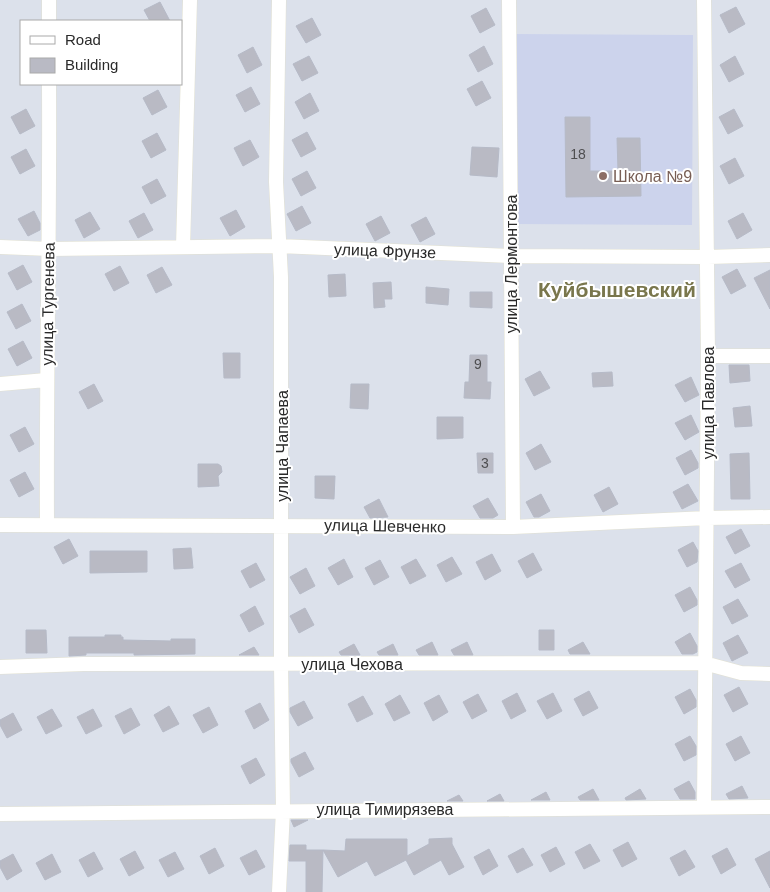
<svg xmlns="http://www.w3.org/2000/svg" width="770" height="892" font-family="Arial,sans-serif">
  <style>
    .education { fill: #ccd3ec }
    .building { fill: #b9bac4; stroke: #b6bac7 }
    .lines { fill: none; stroke-linecap: round; stroke-linejoin: round }
    .street-casing { stroke: #e2e1d2; stroke-width: 15 }
    .street { stroke: #fff; stroke-width: 14 }
    .education-dot { fill: #8d6e63; stroke: #fff; stroke-width: 2 }
    .labels { text-anchor: middle; dominant-baseline: central; stroke-width: 4; stroke-linejoin: round; paint-order: stroke }
    .number-label { font-size: 14px; fill: #4e4e50 }
    .education-label { font-size: 16px; fill: #785e54; stroke: #fff; text-anchor: start }
    .street-label { font-size: 16px; fill: #2a2a2a; stroke: #fff }
    .district-label { font-size: 21px; font-weight: bold; fill: #79764c; stroke: #fff }
  </style>
  <rect width="100%" height="100%" fill="#dce1eb"/>
  <!-- education -->
  <path class="education" d="M515 34 693 35 692 225 514 224Z"/>
  <!-- building -->
  <path class="building" d="M160 2 170 21H150L144 10Z
    M736 7 745 24 729 33 720 15Z
    M486 8 495 25 480 33 471 16Z
    M312 18 321 35 306 43 296 26Z
    M484 46 493 64 478 72 469 55Z
    M253 47 262 65 247 73 238 55Z
    M309 56 318 73 302 81 293 64Z
    M735 56 744 74 729 82 720 65Z
    M482 81 491 98 476 106 467 89Z
    M251 87 260 104 245 112 236 95Z
    M158 90 167 107 152 115 143 98Z
    M310 93 319 111 304 119 295 102Z
    M26 109 35 126 20 134 11 117Z
    M734 109 743 126 728 134 719 117Z
    M565 117H590V171H618L617 138H640L641 196 566 197Z
    M307 132 316 149 301 157 292 140Z
    M157 133 166 150 151 158 142 141Z
    M250 140 259 157 243 166 234 148Z
    M472 147 499 148 497 177 470 175Z
    M26 149 35 166 20 174 11 157Z
    M735 158 744 176 729 184 720 166Z
    M307 171 316 188 301 196 292 179Z
    M157 179 166 196 151 204 142 187Z
    M302 206 311 223 296 231 287 214Z
    M236 210 245 227 230 236 220 218Z
    M34 211 40 223V230L28 236 18 219Z
    M90 212 100 229 84 238 75 220Z
    M144 213 153 230 138 238 129 221Z
    M743 213 752 230 737 239 728 221Z
    M381 216 390 233 375 241 366 224Z
    M426 217 435 234 420 242 411 225Z
    M23 265 32 282 17 290 8 273Z
    M120 266 129 283 114 291 105 274Z
    M162 267 172 285 156 293 147 275Z
    M737 269 746 286 731 294 722 277Z
    M770 270V309L754 278Z
    M345 274 346 296 329 297 328 275Z
    M391 282 392 299H384L385 307 374 308 373 283Z
    M426 287 449 289 448 305 426 303Z
    M470 292H492V308L470 307Z
    M22 304 31 321 16 329 7 312Z
    M23 341 32 358 17 366 8 349Z
    M223 353H240V378H224Z
    M470 355H487V382H491L490 399 464 398 465 382H469Z
    M729 365H749L750 381 730 383Z
    M540 371 550 388 534 396 525 379Z
    M612 372 613 386 593 387 592 373Z
    M691 377 699 395 685 402 675 385Z
    M94 384 103 401 88 409 79 392Z
    M351 384H369L368 409 350 408Z
    M750 406 752 426 735 427 733 408Z
    M691 415 699 432 685 440 675 423Z
    M437 417H463V438L437 439Z
    M25 427 34 444 19 452 10 435Z
    M541 444 551 462 535 470 526 453Z
    M691 450 698 463V468L685 475 676 458Z
    M477 453H493V473H478Z
    M749 453 750 499H731L730 454Z
    M198 464H218L221 466 222 472 218 476 219 486 198 487Z
    M25 472 34 489 19 497 10 480Z
    M315 476H335L334 499 315 498Z
    M688 484 698 501 682 509 673 492Z
    M609 487 618 504 603 512 594 495Z
    M541 494 550 511 539 517H534L526 502Z
    M488 498 498 515 493 518H480L473 506Z
    M379 499 388 517 370 518 364 507Z
    M741 529 750 546 735 554 726 537Z
    M69 539 78 556 63 564 54 547Z
    M693 542 698 551 697 562 687 567 678 550Z
    M191 548 193 568 174 569 173 549Z
    M90 551H147V572L90 573Z
    M533 553 542 570 527 578 518 561Z
    M492 554 501 571 485 580 476 562Z
    M452 557 462 574 446 582 437 565Z
    M344 559 353 577 338 585 328 568Z
    M416 559 426 576 410 584 401 567Z
    M380 560 389 577 374 585 365 568Z
    M256 563 265 580 250 588 241 571Z
    M741 563 750 580 735 588 725 571Z
    M306 568 315 586 300 594 290 577Z
    M690 587 697 600V605L684 612 675 595Z
    M738 599 748 616 732 624 723 607Z
    M255 606 264 624 249 632 240 615Z
    M305 608 314 625 299 633 290 616Z
    M26 630H46L47 653H26Z
    M539 630H554V650H539Z
    M690 633 697 646V652L693 654H682L675 642Z
    M105 635H121V637H123V640L171 641V639H195V654L134 655V653H86V655L69 656V637H105Z
    M738 635 748 653 732 661 723 643Z
    M432 642 438 655H419L416 650Z
    M467 642 473 655H454L451 650Z
    M583 642 590 654H570L568 650Z
    M354 644 360 655H341L339 652Z
    M393 644 398 655H379L377 652Z
    M254 647 259 655H239Z
    M739 687 748 704 733 712 724 695Z
    M690 689 696 700V707L684 714 675 697Z
    M589 691 598 708 583 716 574 699Z
    M517 693 526 711 511 719 502 701Z
    M553 693 562 711 547 719 537 701Z
    M478 694 487 711 472 719 463 702Z
    M400 695 410 713 394 721 385 704Z
    M439 695 448 712 433 721 424 703Z
    M363 696 373 714 357 722 348 704Z
    M304 701 313 718 298 726 290 712V708Z
    M260 703 269 720 254 729 245 711Z
    M169 706 179 724 163 732 154 715Z
    M209 707 218 725 203 733 193 715Z
    M131 708 140 725 124 734 115 716Z
    M52 709 62 726 46 734 37 717Z
    M93 709 102 726 86 734 77 717Z
    M13 713 22 730 7 738 0 725V720Z
    M690 736 696 746V755L684 761 675 744Z
    M741 736 750 753 735 761 726 744Z
    M305 752 314 769 299 777 291 762V759Z
    M256 758 265 775 250 784 241 766Z
    M689 781 695 792V799H680L674 789Z
    M742 786 748 798 729 799 726 794Z
    M593 789 599 800H580L578 797Z
    M640 789 646 799 626 800 625 798Z
    M546 792 550 800H531Z
    M500 794 504 801H487Z
    M459 795 463 801H447Z
    M291 820H308L294 827Z
    M452 838V844L464 867 449 875 441 860 414 875 406 860 375 876 367 861 338 877 323 850 345 851 346 839H407V856L429 844V839Z
    M628 842 637 859 622 867 613 850Z
    M590 844 600 861 584 869 575 852Z
    M290 845H306V850H323L322 892H306V861H289Z
    M556 847 565 864 550 872 541 855Z
    M215 848 224 866 209 874 200 856Z
    M523 848 533 865 517 873 508 856Z
    M727 848 736 865 721 874 712 856Z
    M489 849 498 866 483 875 474 857Z
    M256 850 265 867 249 875 240 858Z
    M685 850 695 867 679 876 670 858Z
    M135 851 144 868 129 876 120 859Z
    M770 851V888L755 859Z
    M94 852 103 869 88 877 79 860Z
    M175 852 184 869 168 877 159 860Z
    M13 854 22 871 7 880 0 867V861Z
    M52 854 61 872 45 880 36 863Z"/>
  <g class="lines">
    <defs>
      <path id="street" d="M49 0V21
        M509 0 513 527
        M704 0 708 356 704 807
        M0 247 50 249 279 246 511 256 708 257 770 255
        M183 247 190 0
        M708 356H770
        M0 384 46 380
        M47 524C46 377 50 230 49 84
        M0 525 513 527 707 518 770 517
        M0 667 84 664 704 663 741 673 770 674
        M0 814 770 807
        M279 892 283 810 281 664V277L276 182 279 0"/>
    </defs>
    <!-- street casing -->
    <use href="#street" class="street-casing"/>
    <!-- street -->
    <use href="#street" class="street"/>
  </g>
  <!-- markers -->
  <circle class="education-dot" cx="603" cy="176" r="5"/>
  <g class="labels">
    <!-- number labels -->
    <g class="number-label">
      <text x="578" y="154">18</text>
      <text x="478" y="364">9</text>
      <text x="485" y="463">3</text>
    </g>
    <!-- education labels -->
    <g class="education-label">
      <text x="613" y="176">Школа №9</text>
    </g>
    <!-- street labels -->
    <g class="street-label">
      <text transform="translate(385 251) rotate(2)">улица Фрунзе</text>
      <text transform="translate(511 264) rotate(-90)">улица Лермонтова</text>
      <text transform="translate(48 304) rotate(-89)">улица Тургенева</text>
      <text transform="translate(708 403) rotate(-90)">улица Павлова</text>
      <text transform="translate(282 446) rotate(-90)">улица Чапаева</text>
      <text transform="translate(385 526) rotate(1)">улица Шевченко</text>
      <text x="352" y="664">улица Чехова</text>
      <text x="385" y="809">улица Тимирязева</text>
    </g>
    <!-- district labels -->
    <g class="district-label">
      <text x="617" y="289">Куйбышевский</text>
    </g>
  </g>
  <!-- legend -->
  <rect x="20" y="20" width="162" height="65" fill="#ffffff" stroke="#aaaaaa"/>
  <rect x="30" y="36" width="25" height="8" fill="#ffffff" stroke="#aaaaaa"/>
  <text x="65" y="45" font-size="15" fill="#2a2a2a">Road</text>
  <rect x="30" y="58" width="25" height="15" fill="#b9bac4" stroke="#aaaaaa"/>
  <text x="65" y="70" font-size="15" fill="#2a2a2a">Building</text>
</svg>
